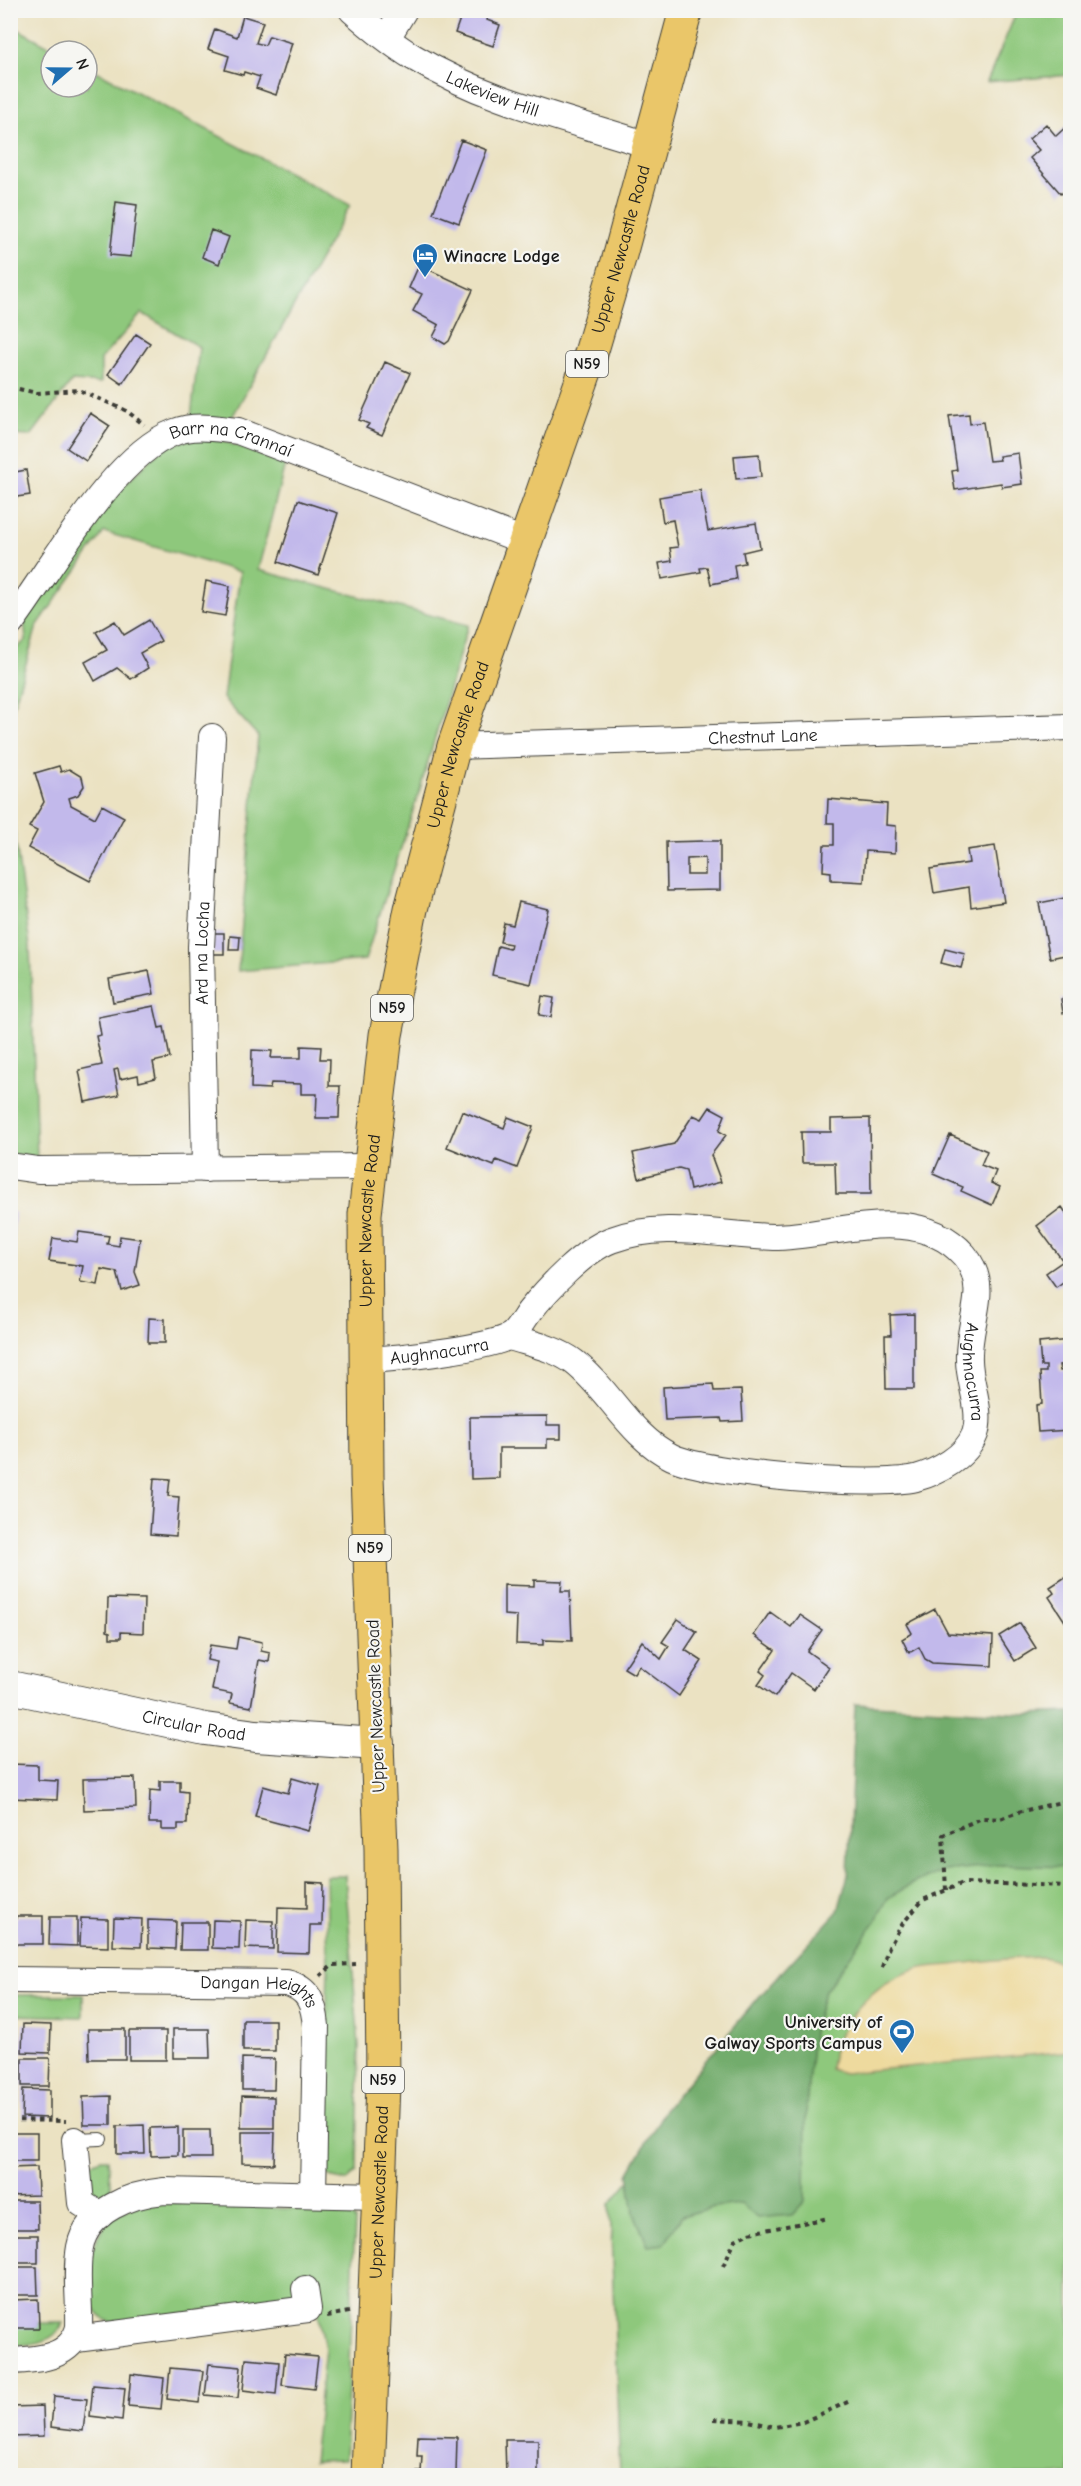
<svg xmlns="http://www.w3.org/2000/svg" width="1081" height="2486" font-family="'Comic Neue',sans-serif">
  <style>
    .green { fill: #8ec87c; stroke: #55724c; stroke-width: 1.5 }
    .forest { fill: #72ac6c; stroke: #476444; stroke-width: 1.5 }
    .sand { fill: #eeda9e; stroke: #857b5d; stroke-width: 1.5 }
    .building { fill: #c2b9eb; fill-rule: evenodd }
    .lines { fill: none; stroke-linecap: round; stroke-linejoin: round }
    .service-casing { stroke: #3b3a35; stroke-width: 14 }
    .minor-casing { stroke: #3b3a35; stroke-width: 28 }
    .tertiary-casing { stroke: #3b3a35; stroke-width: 34 }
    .primary-casing { stroke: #3b3a35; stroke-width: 35 }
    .path { stroke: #3b3a35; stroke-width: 4; stroke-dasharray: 4.5 4.5; stroke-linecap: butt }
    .service { stroke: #fff; stroke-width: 12 }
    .minor { stroke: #fff; stroke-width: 26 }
    .tertiary { stroke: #fff; stroke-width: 32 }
    .primary { stroke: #eac669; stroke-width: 33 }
    .labels { text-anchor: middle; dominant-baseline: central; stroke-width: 4.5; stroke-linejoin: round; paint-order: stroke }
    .shield { fill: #f6f6f2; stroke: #5d5d5c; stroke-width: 1.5 }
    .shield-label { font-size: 16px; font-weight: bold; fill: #1c1c1c }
    .street-label { font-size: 18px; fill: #1c1c1c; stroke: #f6f6f2 }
    .poi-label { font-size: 18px; font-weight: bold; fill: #1c1c1c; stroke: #f6f6f2; text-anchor: start }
  </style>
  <rect width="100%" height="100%" fill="#f6f6f2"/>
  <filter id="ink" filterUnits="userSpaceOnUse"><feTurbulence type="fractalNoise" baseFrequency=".0167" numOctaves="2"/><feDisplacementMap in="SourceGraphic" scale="12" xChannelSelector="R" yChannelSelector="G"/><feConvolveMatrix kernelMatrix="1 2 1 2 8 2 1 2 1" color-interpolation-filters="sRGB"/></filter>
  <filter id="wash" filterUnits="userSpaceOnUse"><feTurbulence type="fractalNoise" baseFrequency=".008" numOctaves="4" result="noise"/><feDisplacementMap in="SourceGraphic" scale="24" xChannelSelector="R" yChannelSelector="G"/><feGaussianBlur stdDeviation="1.35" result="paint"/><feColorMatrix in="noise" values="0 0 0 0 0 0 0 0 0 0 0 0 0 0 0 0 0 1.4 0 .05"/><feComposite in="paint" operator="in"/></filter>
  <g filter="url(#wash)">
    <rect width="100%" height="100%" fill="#ebe2c2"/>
    <!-- green -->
    <path class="green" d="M1017 11H1070V75L987 82Z
      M10 25 58 51H51V87H87V66L350 205 230 421 191 417 199 347 142 313 101 359V383L72 381 31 436 11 435Z
      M198 437 224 441 285 464 258 570 468 625 420 789 365 960 238 971 258 736 223 698 240 572 104 532 37 626 11 715V653L26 640 24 619 106 503 163 447Z
      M10 800 30 946 37 1157 11 1154Z
      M1070 1724V2475H620L610 2204 855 1905Z
      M326 1876H345L359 2046 357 2171 347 2181 333 2178 325 2173 323 2165 328 1966Z
      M11 1995H83V2017L11 2015Z
      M101 2159H108L111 2194 103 2199 93 2200 89 2164Z
      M140 2202H273V2208L343 2211 349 2212 355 2220 345 2460 313 2461 325 2349 313 2285 300 2298 114 2323C75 2314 85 2249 105 2225 113 2215 129 2209 140 2202Z
      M10 2323H64C53 2344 32 2344 11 2346Z"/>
    <!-- forest -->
    <path class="forest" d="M855 1704 1028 1714 1070 1712V1867L998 1865 945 1871 915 1882 888 1898 875 1922 824 1992 813 2032 806 2108 805 2201 792 2215 757 2218 741 2204 714 2207 682 2216 664 2244 648 2246 634 2213 628 2174 666 2108 759 1997 838 1911 848 1875Z"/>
    <!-- sand -->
    <path class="sand" d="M1043 1957C1050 1959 1059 1960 1064 1967 1076 1983 1071 2031 1070 2051L844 2073 830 2069C835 2024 872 1983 915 1970 926 1966 940 1966 951 1965 982 1961 1012 1958 1043 1957Z"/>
    <g id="blocks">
      <!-- building -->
      <path class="building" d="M463 10H490L487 20 500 25 493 46 455 33Z
        M243 16 263 22 256 43 265 45 269 36 292 43 276 95 256 88 260 77 244 72 243 75 225 70 229 56 208 49 215 29 237 37Z
        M1070 123V186L1061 194 1030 158 1039 150 1029 139 1046 124 1056 136Z
        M461 140 487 150 459 223 433 213Z
        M116 202 137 205 131 257 110 255Z
        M211 230 229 237 219 264 202 257Z
        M419 265 473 290 449 341 445 344 433 337 439 325 413 311 422 294 409 288Z
        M136 334 150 343 122 384 108 374Z
        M385 362 410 373 382 435 366 428 369 424 359 420Z
        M90 413 110 426 86 461 67 448Z
        M969 414 970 424 983 422 989 461 1000 460 999 456 1018 453 1022 484 1002 487 1001 483 955 490 952 471 957 470 949 416Z
        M759 454 761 477 736 479 734 456Z
        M26 470 30 495 10 498V473Z
        M700 490 708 531 756 523 760 548 743 552 745 563 734 565 736 579 711 584 707 567 700 568 701 572 662 579 659 563 672 561 670 548 678 547 673 520 663 522 659 497Z
        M298 500 338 513 318 575 278 562Z
        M206 581 230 586 225 616 201 612Z
        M149 620 161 641 140 653 148 668 131 679 117 668 95 681 85 662 107 650 96 632 115 621 124 635Z
        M59 766 61 772 69 769 82 777 84 786 78 795 69 798 71 805 95 818 102 805 124 817 90 881 28 848 37 831 29 827 44 802 35 773Z
        M828 799 887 804 886 825 896 826 895 853 866 851 864 882 831 880V872L823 871 824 845H834V823H827Z
        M705 841H720V890L667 891 666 842ZM705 858V875H687V859Z
        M995 846 1004 902 971 907 969 887 934 893 930 869 969 863 967 850Z
        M1070 897V954L1050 958 1039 903Z
        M519 902 548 909 531 984 492 975 498 946 510 949 511 944 500 942 504 923 513 925Z
        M213 933H224V954H213Z
        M230 936 240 937 239 950H229Z
        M945 949 965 954 961 968 941 963Z
        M149 971 154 994 113 1002 109 979Z
        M542 996 554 998 551 1017 539 1015Z
        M1070 997V1012L1063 1013 1061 999Z
        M154 1006 159 1028 164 1027 170 1058 153 1062 156 1078 139 1082 138 1075 120 1079 118 1069 114 1070 119 1095 85 1102 79 1070 102 1065 96 1036 101 1035 98 1017Z
        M301 1046 321 1047 320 1059H330L329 1086H340L339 1118H316L317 1094H301V1084L271 1083 270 1089 251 1088 252 1050 272 1051 271 1058H301Z
        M710 1107 725 1115 719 1131 726 1135 711 1155 721 1182 690 1190 686 1170 679 1168 639 1178 633 1153 674 1144 693 1115 702 1119Z
        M462 1111 504 1128 508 1117 533 1127 517 1168 496 1160 494 1166 447 1147Z
        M870 1118 871 1194H836L835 1163H802L801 1132H831V1119Z
        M950 1135 987 1151 981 1165 996 1171 991 1183 1000 1187 992 1205 961 1191 963 1187 933 1174Z
        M1062 1207 1070 1219V1277L1056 1287 1046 1273 1063 1261 1037 1226Z
        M10 1212H15L13 1244 10 1243Z
        M79 1232 109 1236 107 1244 119 1246 120 1236 140 1239 135 1272 140 1285 122 1291 117 1272 101 1269 98 1285 80 1282 83 1266 49 1261 53 1238 77 1242Z
        M914 1314V1389H886L885 1335H891L890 1315Z
        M149 1318 165 1319V1343H148Z
        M1070 1340V1364L1059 1365 1060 1371 1070 1370V1385L1065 1386V1392H1070V1430L1038 1432 1036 1405 1042 1404 1040 1372H1046V1366H1041L1039 1343Z
        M713 1384 714 1391 741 1390 743 1421 722 1422 721 1418 665 1420 663 1387Z
        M547 1416V1425H561V1439H547V1448H499V1478L471 1479 470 1417Z
        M154 1478 170 1479 168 1496 179 1497 176 1536 150 1534Z
        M1070 1574V1621L1066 1623 1049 1597 1054 1593 1050 1587Z
        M534 1580 562 1581 561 1591H570L572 1641 543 1640V1645L516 1644 517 1616 504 1615V1585L534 1586Z
        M108 1598 144 1599 143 1633 121 1632V1638H110V1632L107 1631Z
        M935 1609 948 1633 993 1636 992 1666 932 1663 925 1659 919 1647 909 1653 902 1639 912 1633 907 1624Z
        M770 1612 791 1627 800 1615 822 1630 807 1651 829 1667 814 1689 791 1673 775 1697 758 1685 765 1675 760 1671 775 1650 754 1635Z
        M678 1619 697 1632 685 1650 702 1661 679 1696 639 1666 634 1674 624 1668 642 1641 661 1659 669 1646 662 1642Z
        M1020 1623 1036 1648 1015 1661 999 1636Z
        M238 1637 262 1642 261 1651 270 1653 269 1662 259 1660 251 1707 230 1703 232 1694 212 1690 217 1662 207 1660 210 1645 236 1649Z
        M10 1764 38 1765V1780L58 1781 57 1800 10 1798Z
        M135 1778 136 1808 84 1810 83 1779Z
        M292 1778 320 1786 308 1831 255 1817 263 1786 288 1793Z
        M160 1781H180V1791L188 1792 187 1824H178V1830H162V1823H149L150 1790 160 1791Z
        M307 1882 323 1883 322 1925H310L309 1953 277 1952 278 1907 307 1908Z
        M16 1916H43V1944H15Z
        M50 1917H77V1946L49 1945Z
        M81 1918 108 1919V1947L80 1946Z
        M114 1918 142 1919 141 1947 113 1946Z
        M148 1920 176 1921 175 1949 148 1948Z
        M213 1920 240 1921 239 1949 212 1948Z
        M246 1920 273 1921V1949L245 1948Z
        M181 1922H208V1950H180Z
        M243 2020H275V2051H243Z
        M23 2024 51 2025 50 2053 22 2052Z
        M88 2029H125V2059H89Z
        M173 2029H209L210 2058H173Z
        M129 2031H166V2060H129Z
        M22 2058H50L49 2086H22Z
        M242 2058 275 2059 274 2090H242Z
        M23 2089 50 2090V2118L22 2117Z
        M111 2096V2125H84L83 2097Z
        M242 2096 274 2097V2128H241Z
        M144 2125 145 2154H117V2126Z
        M178 2127V2155L151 2156 150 2128Z
        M183 2130H210L211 2158H183Z
        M242 2132H275L274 2164 242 2163Z
        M10 2133H37V2161H10Z
        M37 2167 38 2195 10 2196V2168Z
        M10 2201H37L38 2229H10Z
        M10 2235H38V2263H10Z
        M10 2267H37L38 2295H10Z
        M38 2299 39 2328H11V2300Z
        M285 2354 318 2357 314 2389 282 2385Z
        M246 2359 279 2362 276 2394 243 2390Z
        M209 2364 241 2367 238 2398 205 2395Z
        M170 2368 203 2371 199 2403 167 2399Z
        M131 2374 164 2378 161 2409 128 2406Z
        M93 2385 125 2388 122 2420 90 2416Z
        M54 2396 87 2399 83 2431 51 2427Z
        M43 2406 44 2436 10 2437V2407Z
        M418 2436 457 2437 456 2475H417V2472H421L422 2456H417Z
        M505 2440H538V2475H506Z"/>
    </g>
  </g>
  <g filter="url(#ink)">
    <use href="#blocks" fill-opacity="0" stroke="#3b3a35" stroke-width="1.5"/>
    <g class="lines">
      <defs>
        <path id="service" d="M75 2140 101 2139"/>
        <g id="minor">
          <path id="s1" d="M352 10C371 27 392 44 413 57 486 101 568 119 648 145"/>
          <path d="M387 38 404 10"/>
          <path id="s2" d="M10 624C51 570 112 456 175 432 196 424 217 429 238 431L524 541"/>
          <path id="s3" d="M454 746 1070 727"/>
          <path d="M10 1166 38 1170 370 1167"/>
          <path id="s4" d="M205 1169 201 947 212 737"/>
          <path id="s5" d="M366 1360C390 1359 498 1348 513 1334 519 1328 524 1319 529 1312 548 1288 583 1251 611 1240 664 1220 719 1236 774 1237 833 1237 916 1201 964 1255 975 1268 979 1282 977 1299 975 1319 968 1339 969 1360 969 1383 983 1411 975 1434 966 1457 938 1472 916 1478 873 1488 711 1475 672 1457 630 1437 609 1389 574 1362 555 1348 532 1344 510 1337"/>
          <path id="s6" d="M10 1980 286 1983C309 1988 314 2004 316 2026L313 2194"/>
          <path d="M75 2140 81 2203 100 2215"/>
          <path d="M76 2339 308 2309 305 2289"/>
          <path d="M10 2361C37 2360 72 2358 79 2327 80 2301 75 2273 80 2247 87 2210 132 2194 164 2191L379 2196"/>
        </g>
        <g id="tertiary">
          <path id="s7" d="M10 1687 205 1729 256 1736 378 1744"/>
        </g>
        <g id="primary">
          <path id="s8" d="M368 2476 383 2084 381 1849 367 1476 365 1214 386 1035 411 909 454 746 589 360 620 255 686 10"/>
        </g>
      </defs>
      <!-- service casing -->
      <use href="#service" class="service-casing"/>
      <!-- minor casing -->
      <use href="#minor" class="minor-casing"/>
      <!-- tertiary casing -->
      <use href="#tertiary" class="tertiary-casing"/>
      <!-- primary casing -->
      <use href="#primary" class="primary-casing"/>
      <!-- path -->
      <path class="path" d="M10 387 37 393 79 390 127 411 144 425
        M946 1890 943 1835 982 1818 1000 1819 1018 1812 1070 1800
        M882 1967 889 1947 903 1923 923 1900 963 1883 1070 1886
        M320 1976 333 1965 356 1964
        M10 2120 66 2121
        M723 2266 735 2240 749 2233 829 2218
        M327 2316 349 2312
        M714 2419 749 2421 775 2427 803 2422 850 2401"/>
      <!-- service -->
      <use href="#service" class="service"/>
      <!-- minor -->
      <use href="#minor" class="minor"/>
      <!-- tertiary -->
      <use href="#tertiary" class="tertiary"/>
      <!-- primary -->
      <use href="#primary" class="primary"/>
    </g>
  </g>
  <!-- icons -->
  <defs>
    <symbol id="hotel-pin" viewBox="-11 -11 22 30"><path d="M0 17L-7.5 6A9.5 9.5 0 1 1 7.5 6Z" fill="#1f6fb2" stroke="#f6f6f2"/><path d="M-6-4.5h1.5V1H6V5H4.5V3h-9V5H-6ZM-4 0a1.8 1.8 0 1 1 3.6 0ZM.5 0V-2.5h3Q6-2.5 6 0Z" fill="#fff"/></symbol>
    <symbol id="stadium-pin" viewBox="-11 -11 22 30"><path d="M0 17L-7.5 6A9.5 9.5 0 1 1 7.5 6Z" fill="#1f6fb2" stroke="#f6f6f2"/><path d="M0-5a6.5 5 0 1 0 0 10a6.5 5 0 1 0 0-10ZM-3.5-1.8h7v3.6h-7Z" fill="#fff"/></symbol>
  </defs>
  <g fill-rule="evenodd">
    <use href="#hotel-pin" x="410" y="241" width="30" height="40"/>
    <use href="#stadium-pin" x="887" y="2017" width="30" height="40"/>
  </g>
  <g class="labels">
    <!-- shield labels -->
    <g class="shield">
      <rect x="566" y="351" width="42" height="26" rx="4.5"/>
      <rect x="371" y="995" width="42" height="26" rx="4.5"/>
      <rect x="349" y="1535" width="42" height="26" rx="4.5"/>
      <rect x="362" y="2067" width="42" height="26" rx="4.5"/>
    </g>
    <g class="shield-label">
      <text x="587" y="364">N59</text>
      <text x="392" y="1008">N59</text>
      <text x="370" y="1548">N59</text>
      <text x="383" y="2080">N59</text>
    </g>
    <!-- street labels -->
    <g class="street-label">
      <text stroke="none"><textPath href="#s1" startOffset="165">Lakeview Hill</textPath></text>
      <text stroke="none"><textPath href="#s8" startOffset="2264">Upper Newcastle Road</textPath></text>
      <text stroke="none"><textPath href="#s2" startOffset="314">Barr na Crannaí</textPath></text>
      <text stroke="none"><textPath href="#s3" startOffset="309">Chestnut Lane</textPath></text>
      <text stroke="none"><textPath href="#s8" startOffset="1742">Upper Newcastle Road</textPath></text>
      <text stroke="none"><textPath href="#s4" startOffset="216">Ard na Locha</textPath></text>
      <text stroke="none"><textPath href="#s8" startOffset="1256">Upper Newcastle Road</textPath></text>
      <text stroke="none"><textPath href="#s5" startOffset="74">Aughnacurra</textPath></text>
      <text stroke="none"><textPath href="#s5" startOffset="772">Aughnacurra</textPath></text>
      <text transform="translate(376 1706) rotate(-92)">Upper Newcastle Road</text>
      <text stroke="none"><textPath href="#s7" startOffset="188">Circular Road</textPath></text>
      <text stroke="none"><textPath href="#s6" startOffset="252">Dangan Heights</textPath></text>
      <text stroke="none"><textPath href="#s8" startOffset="284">Upper Newcastle Road</textPath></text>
    </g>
    <!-- poi labels -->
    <g class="poi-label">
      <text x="444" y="256">Winacre Lodge</text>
      <text x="882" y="2022" text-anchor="end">University of<tspan x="882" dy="21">Galway Sports Campus</tspan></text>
    </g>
  </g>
  <!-- margin -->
  <rect width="1081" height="2486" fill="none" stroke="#f6f6f2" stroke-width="36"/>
  <!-- north arrow -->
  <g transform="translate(69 69) rotate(70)"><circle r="28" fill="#f6f6f2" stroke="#9f9f9c" stroke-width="1.5"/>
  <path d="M0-4.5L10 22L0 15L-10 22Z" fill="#1f6fb2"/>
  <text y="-9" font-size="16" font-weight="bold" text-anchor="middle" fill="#1c1c1c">N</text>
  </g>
</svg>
